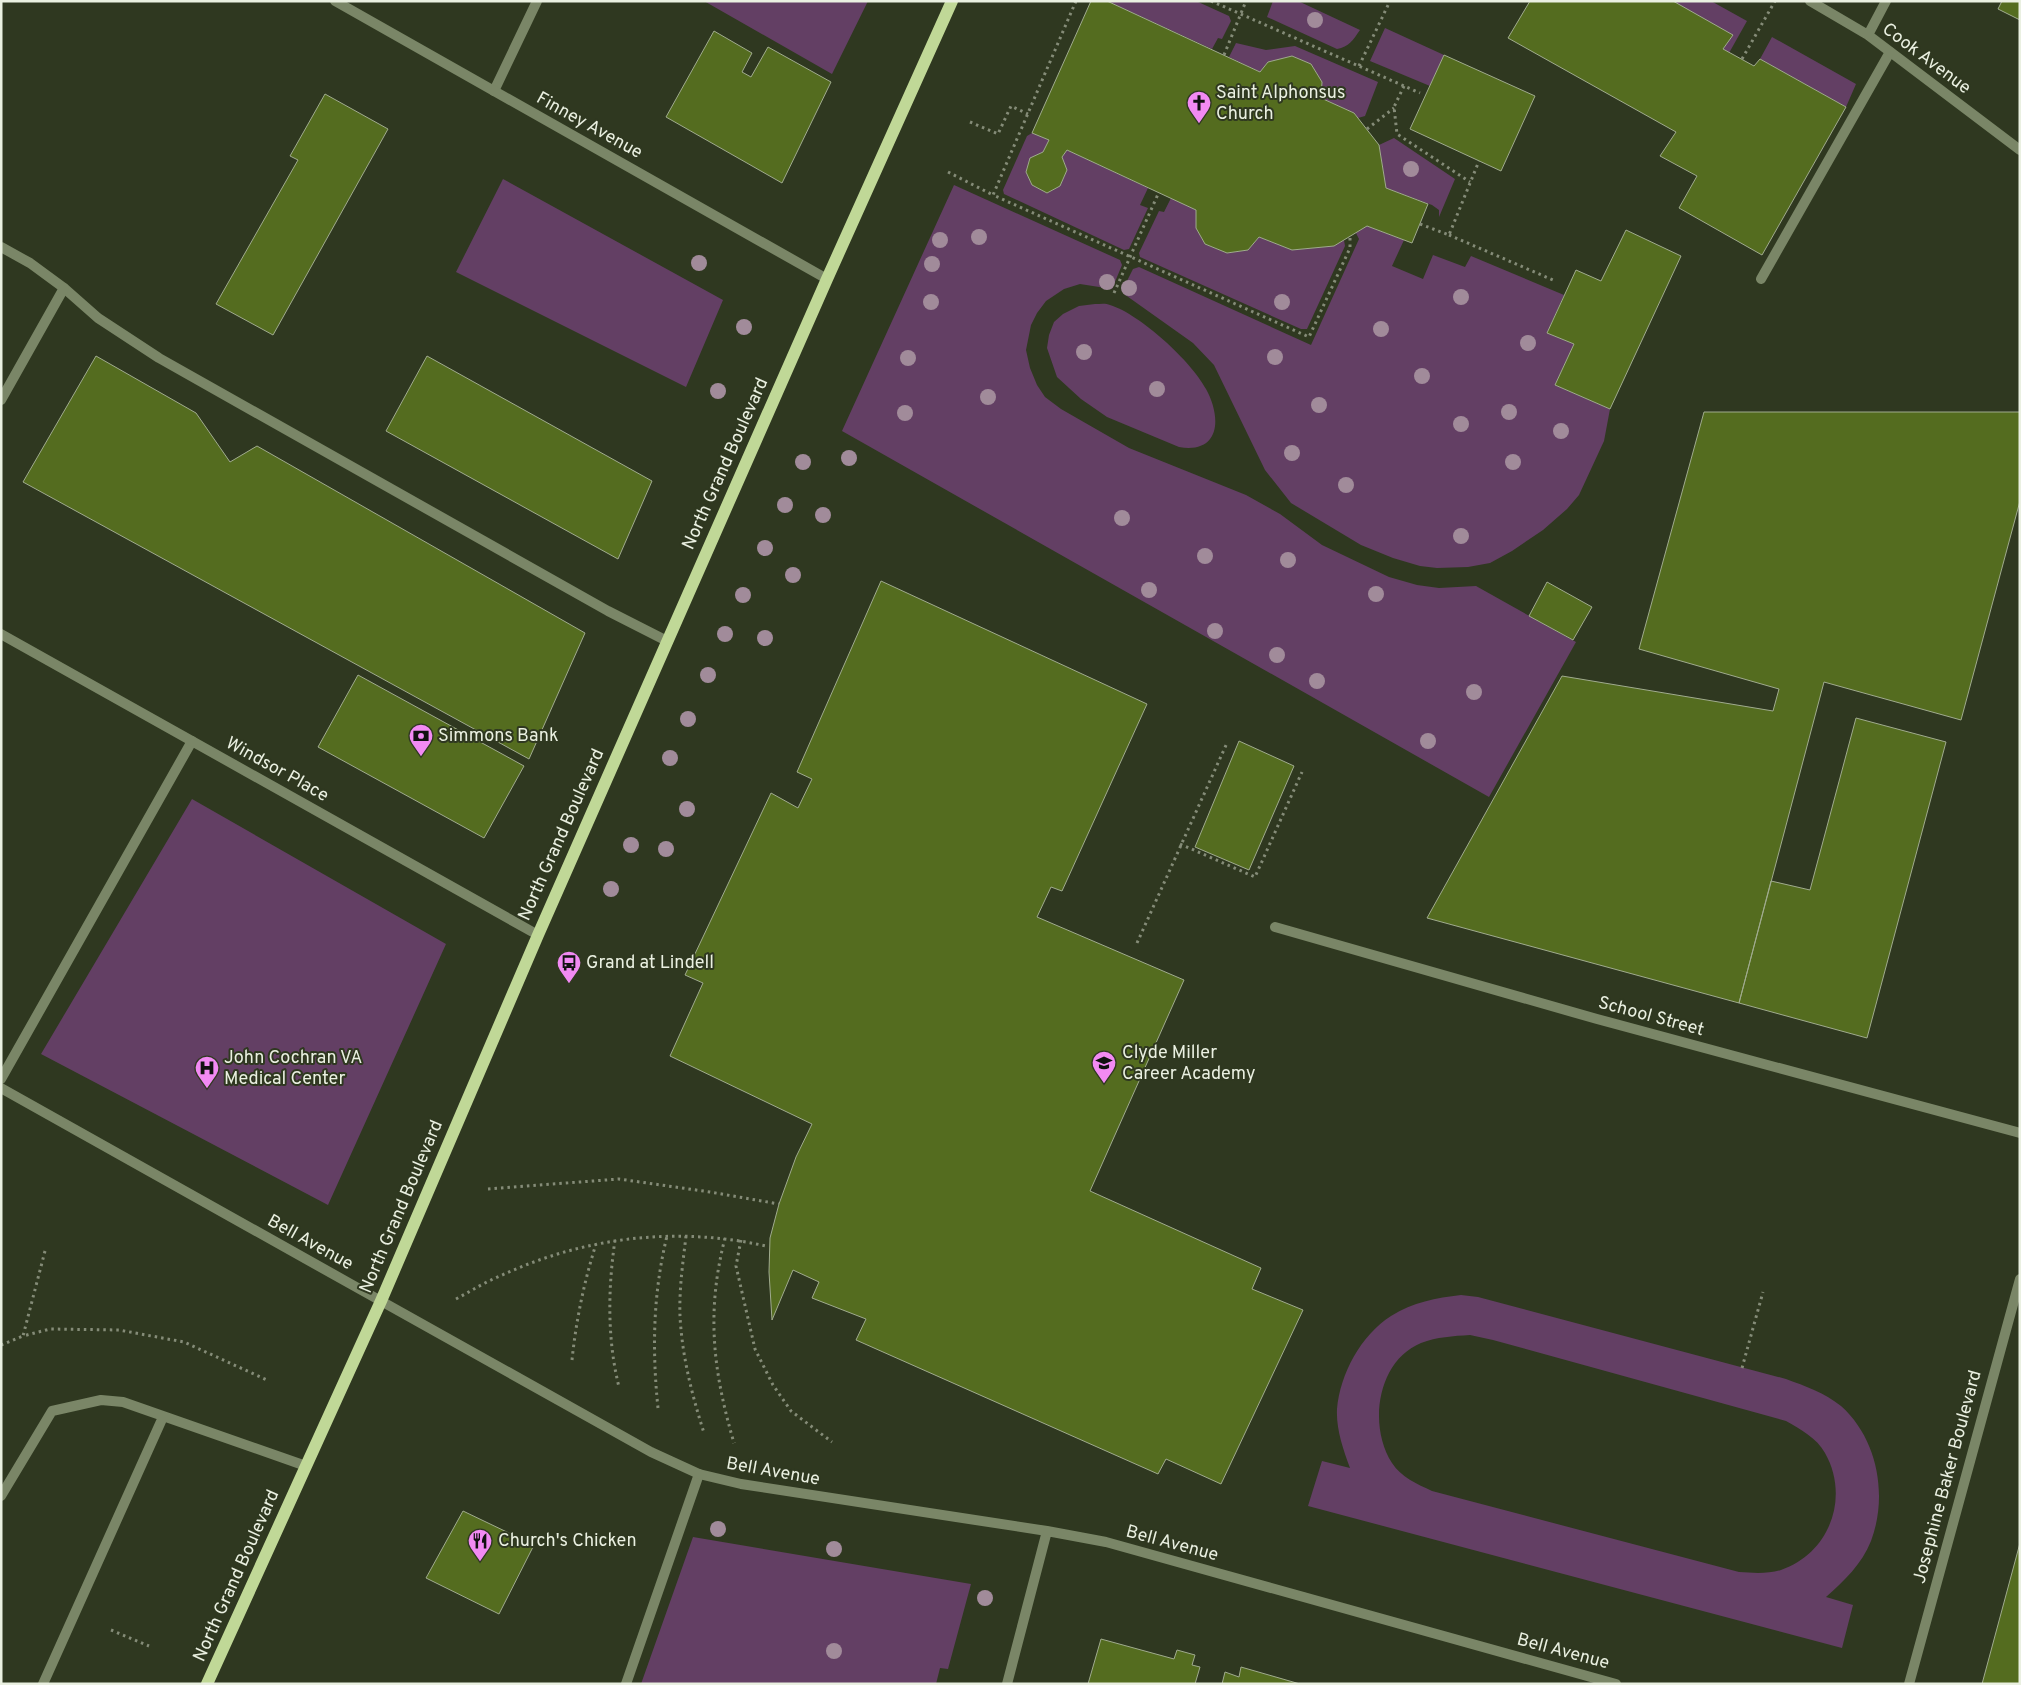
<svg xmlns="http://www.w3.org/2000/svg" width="2021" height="1685" font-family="Overpass,sans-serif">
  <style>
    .green { fill: #633f64; fill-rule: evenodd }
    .building { fill: #546c1f; stroke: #a0ab8e }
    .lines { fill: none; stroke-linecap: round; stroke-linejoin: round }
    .path { stroke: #858c78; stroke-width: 3; stroke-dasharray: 2.5 4; stroke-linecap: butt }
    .lane { stroke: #7a8667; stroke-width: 10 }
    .street { stroke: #7a8667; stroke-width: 10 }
    .primary { stroke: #c0d897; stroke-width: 12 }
    .tree { fill: #a18b9a }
    .labels { text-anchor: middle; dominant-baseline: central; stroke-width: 4; stroke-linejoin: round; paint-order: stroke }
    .street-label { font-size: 18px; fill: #eaf0e1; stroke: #2f3820 }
    .poi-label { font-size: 18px; fill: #eaf0e1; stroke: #2f3820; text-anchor: start }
  </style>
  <rect width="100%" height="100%" fill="#2f3820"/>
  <!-- green -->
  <path class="green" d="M704 1H868L832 74Z
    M1107 1H1196L1229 16 1231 21 1222 39 1218 38 1212 49Z
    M1273 1H1298L1360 30C1353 40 1349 47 1337 49L1267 17Z
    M1673 1H1711L1747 21 1729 53 1723 49 1732 36Z
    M1385 28 1444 55 1430 86 1370 61Z
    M1772 37 1856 84 1846 107 1760 59Z
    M1236 43 1266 50 1295 46 1378 82 1365 116 1358 118 1354 113 1321 98 1322 82 1311 64 1292 56 1268 62 1260 72 1229 57Z
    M1032 133 1049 140 1043 152 1030 159 1026 172 1032 185 1047 193 1060 186 1067 170 1062 157 1067 150 1148 188 1140 205 1148 208 1129 249 1124 250 1004 194 1003 190 1027 136Z
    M1394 138 1455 179 1439 217V210L1432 205 1386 188 1379 145Z
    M503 179 723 300 686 387 456 272Z
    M954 185 1120 260 1122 265 1112 289 1080 284 1064 289 1046 301 1037 313 1031 325 1026 350 1030 368 1037 385 1045 397 1061 409 1129 448 1246 495 1280 514 1322 545 1389 577 1417 585 1439 588 1476 586 1576 642 1489 797 842 431Z
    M1171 198 1196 210V228L1205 244 1227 253 1248 250 1259 237 1292 250 1334 246 1344 240 1345 246 1307 329H1301L1140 257 1139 253 1159 211 1164 212Z
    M1367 226 1404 240 1392 266 1423 279 1433 255 1465 267 1471 256 1564 295 1547 333 1574 344 1555 385 1610 409 1604 441 1579 495 1567 509 1543 530 1512 551 1490 563 1468 567 1437 568 1420 566 1393 558 1361 545 1291 503 1265 470 1214 365 1193 343 1124 294 1123 289 1133 269 1139 267 1311 345 1359 239 1356 233Z
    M1095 304C1100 304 1106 303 1110 305 1140 314 1192 362 1206 389 1222 418 1220 454 1179 447L1107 417 1081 399 1057 377 1047 348 1049 335 1054 322 1063 314 1079 306Z
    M192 799 446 944 328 1205 41 1054Z
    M1461 1295 1478 1297 1786 1379C1805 1386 1825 1393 1841 1406 1878 1439 1888 1496 1871 1541 1862 1564 1844 1581 1826 1597L1853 1605 1842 1648 1308 1506 1322 1461 1350 1468C1343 1449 1336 1429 1337 1409 1340 1374 1361 1335 1391 1316 1413 1302 1436 1298 1461 1295ZM1470 1335 1493 1340 1786 1421C1800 1429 1817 1438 1825 1453 1850 1497 1830 1553 1781 1570 1768 1574 1753 1573 1739 1572L1432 1491C1417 1484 1401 1477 1392 1463 1368 1426 1377 1361 1421 1343 1437 1337 1453 1336 1470 1335Z
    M693 1537 971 1584 948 1669 940 1668 936 1684H641Z"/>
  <!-- building -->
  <path class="building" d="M1091 1H1107L1260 72 1268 62 1292 56 1311 64 1322 82 1321 98 1354 113 1379 145 1386 188 1428 204 1412 243 1367 226 1334 246 1292 250 1259 237 1248 250 1227 253 1205 244 1196 228V210L1067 150 1062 157 1067 170 1060 186 1047 193 1032 185 1026 172 1030 158 1043 152 1049 140 1032 133Z
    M1530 1H1673L1733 35 1723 49 1754 66 1760 59 1846 107 1762 255 1679 208 1697 176 1660 156 1676 132 1508 38Z
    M2002 1H2020V20L1998 9Z
    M714 31 752 53 742 72 751 77 768 47 831 82 782 183 666 117Z
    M1444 55 1535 96 1501 171 1410 129Z
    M325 94 388 129 273 335 216 304 298 160 290 156Z
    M1626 230 1681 256 1610 409 1555 385 1574 344 1547 333 1576 270 1601 281Z
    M96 356 196 413 230 462 257 446 585 633 529 759 23 482Z
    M427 356 652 481 618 559 386 431Z
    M1704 412H2020V501L1961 720 1824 682 1739 1003 1427 918 1562 676 1773 711 1779 689 1639 649Z
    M881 581 1147 704 1062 891 1051 887 1037 917 1184 980 1090 1191 1261 1268 1252 1289 1303 1310 1221 1484 1166 1459 1158 1474 856 1340 866 1319 812 1298 819 1282 793 1270 772 1320 769 1272 770 1238 779 1204 796 1157 812 1124 670 1056 703 983 685 975 771 793 798 808 812 779 797 772Z
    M1547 582 1592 607 1573 640 1529 616Z
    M358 675 524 766 484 838 318 747Z
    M1856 718 1946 742 1867 1038 1739 1003 1771 881 1810 890Z
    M1239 741 1294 766 1249 870 1195 847Z
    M463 1511 534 1545 499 1614 426 1578Z
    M2020 1543V1684H1982Z
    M1101 1639 1174 1659 1177 1650 1195 1655 1192 1665 1200 1667 1195 1684H1088Z
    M1241 1667 1300 1684H1222L1225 1672 1239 1677Z"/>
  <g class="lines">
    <!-- path -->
    <path class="path" d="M1076 1 993 195 1309 337 1350 248V236
      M1211 1 1420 93
      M1224 55 1246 1
      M1742 59 1775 1
      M1359 66 1390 1
      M1404 86 1394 107 1397 134 1470 182
      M970 122 998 134 1011 106 1028 114
      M1367 129 1394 108
      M948 172 993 195
      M1420 224 1449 235 1479 161
      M1449 235 1553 280
      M1114 293 1159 192
      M1180 844 1255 877 1302 772
      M1137 943 1227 743
      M488 1189 619 1179 710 1192 779 1204
      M686 1236C683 1262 679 1289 680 1316 682 1356 692 1395 704 1433
      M725 1238C706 1312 713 1371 734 1443
      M615 1240C608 1288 607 1339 619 1387
      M741 1240 736 1266 755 1349 773 1385 791 1411 832 1442
      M45 1251 23 1336 50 1329 119 1330 184 1342 267 1380
      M456 1299C471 1291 485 1282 500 1276 584 1237 676 1226 766 1246
      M1 1345 23 1336
      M572 1360C576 1321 584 1282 596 1244
      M1742 1368 1763 1292
      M658 1408C652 1350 653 1293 667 1236
      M111 1630 149 1646"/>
    <!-- lane -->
    <path class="lane" d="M494 91 537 1
      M1 247 30 263 64 288 98 318 159 358 608 611 667 641
      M1761 279 1890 52
      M1275 927 1597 1019 2020 1133
      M1 1079 192 741
      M1 1088 381 1301
      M1 1496 52 1411 101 1400 123 1402 306 1466
      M43 1684 163 1417
      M626 1684 699 1474"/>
    <!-- street -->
    <path class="street" d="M335 1 827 279
      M1810 1 1868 35 2020 150
      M1868 35 1886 1
      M1 400 64 288
      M1 634 538 935
      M381 1301 651 1452 699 1474 741 1484 1047 1531 1106 1542 1616 1684
      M1007 1684 1047 1531
      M1909 1684 2020 1279"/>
    <!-- primary -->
    <path class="primary" d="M207 1684 381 1301 538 935 827 279 952 1"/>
  </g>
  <!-- trees -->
  <g class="tree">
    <circle cx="1315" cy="20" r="8"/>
    <circle cx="1411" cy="169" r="8"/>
    <circle cx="979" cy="237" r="8"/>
    <circle cx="940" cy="240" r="8"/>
    <circle cx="699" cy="263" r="8"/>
    <circle cx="932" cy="264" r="8"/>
    <circle cx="1107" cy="282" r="8"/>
    <circle cx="1129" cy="288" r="8"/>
    <circle cx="1461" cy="297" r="8"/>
    <circle cx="931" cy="302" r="8"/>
    <circle cx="1282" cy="302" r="8"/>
    <circle cx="744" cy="327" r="8"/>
    <circle cx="1381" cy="329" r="8"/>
    <circle cx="1528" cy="343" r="8"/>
    <circle cx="1084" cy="352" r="8"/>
    <circle cx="1275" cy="357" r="8"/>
    <circle cx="908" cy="358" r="8"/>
    <circle cx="1422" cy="376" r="8"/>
    <circle cx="1157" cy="389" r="8"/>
    <circle cx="718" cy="391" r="8"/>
    <circle cx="988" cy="397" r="8"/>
    <circle cx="1319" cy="405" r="8"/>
    <circle cx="1509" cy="412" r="8"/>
    <circle cx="905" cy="413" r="8"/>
    <circle cx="1461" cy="424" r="8"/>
    <circle cx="1561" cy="431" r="8"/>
    <circle cx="1292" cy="453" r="8"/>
    <circle cx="849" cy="458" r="8"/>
    <circle cx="803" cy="462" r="8"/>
    <circle cx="1513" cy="462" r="8"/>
    <circle cx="1346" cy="485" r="8"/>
    <circle cx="785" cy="505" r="8"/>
    <circle cx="823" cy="515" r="8"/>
    <circle cx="1122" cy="518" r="8"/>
    <circle cx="1461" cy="536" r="8"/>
    <circle cx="765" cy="548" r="8"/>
    <circle cx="1205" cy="556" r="8"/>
    <circle cx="1288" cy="560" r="8"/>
    <circle cx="793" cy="575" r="8"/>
    <circle cx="1149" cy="590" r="8"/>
    <circle cx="1376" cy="594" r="8"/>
    <circle cx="743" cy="595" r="8"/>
    <circle cx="1215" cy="631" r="8"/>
    <circle cx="725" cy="634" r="8"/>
    <circle cx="765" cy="638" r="8"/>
    <circle cx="1277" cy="655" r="8"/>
    <circle cx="708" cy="675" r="8"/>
    <circle cx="1317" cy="681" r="8"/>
    <circle cx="1474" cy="692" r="8"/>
    <circle cx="688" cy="719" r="8"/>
    <circle cx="1428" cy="741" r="8"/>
    <circle cx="670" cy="758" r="8"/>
    <circle cx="687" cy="809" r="8"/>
    <circle cx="631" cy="845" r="8"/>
    <circle cx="666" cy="849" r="8"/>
    <circle cx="611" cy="889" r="8"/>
    <circle cx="718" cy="1529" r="8"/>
    <circle cx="834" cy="1549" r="8"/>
    <circle cx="985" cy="1598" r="8"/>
    <circle cx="834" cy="1651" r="8"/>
  </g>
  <!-- icons -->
  <defs>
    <symbol id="church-pin" viewBox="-11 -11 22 30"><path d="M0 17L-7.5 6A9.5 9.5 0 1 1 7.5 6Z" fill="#f28af3" stroke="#2f3820"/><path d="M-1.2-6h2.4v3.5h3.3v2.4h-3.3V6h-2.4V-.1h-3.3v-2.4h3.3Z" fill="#111"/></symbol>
    <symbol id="bank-pin" viewBox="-11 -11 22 30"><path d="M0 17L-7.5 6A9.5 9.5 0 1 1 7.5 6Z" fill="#f28af3" stroke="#2f3820"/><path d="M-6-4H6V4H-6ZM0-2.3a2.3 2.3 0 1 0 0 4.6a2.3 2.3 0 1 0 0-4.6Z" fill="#111"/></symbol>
    <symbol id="bus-pin" viewBox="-11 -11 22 30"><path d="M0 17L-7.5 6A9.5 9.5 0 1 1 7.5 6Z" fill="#f28af3" stroke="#2f3820"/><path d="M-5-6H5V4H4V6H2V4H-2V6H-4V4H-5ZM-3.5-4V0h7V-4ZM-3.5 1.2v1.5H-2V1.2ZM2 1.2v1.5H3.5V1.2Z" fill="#111"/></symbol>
    <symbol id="school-pin" viewBox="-11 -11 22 30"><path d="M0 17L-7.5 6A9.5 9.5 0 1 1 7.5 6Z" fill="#f28af3" stroke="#2f3820"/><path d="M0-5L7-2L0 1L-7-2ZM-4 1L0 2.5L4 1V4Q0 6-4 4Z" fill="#111"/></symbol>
    <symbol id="hospital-pin" viewBox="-11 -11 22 30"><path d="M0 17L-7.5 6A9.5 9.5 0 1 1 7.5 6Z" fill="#f28af3" stroke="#2f3820"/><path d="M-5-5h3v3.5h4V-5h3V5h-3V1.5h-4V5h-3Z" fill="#111"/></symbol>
    <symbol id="restaurant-pin" viewBox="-11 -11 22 30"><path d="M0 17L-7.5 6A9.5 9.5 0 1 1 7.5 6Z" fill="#f28af3" stroke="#2f3820"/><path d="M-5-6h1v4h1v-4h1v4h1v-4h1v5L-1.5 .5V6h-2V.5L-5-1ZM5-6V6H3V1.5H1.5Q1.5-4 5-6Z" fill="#111"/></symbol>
  </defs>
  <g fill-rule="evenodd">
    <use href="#church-pin" x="1185" y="89" width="28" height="38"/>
    <use href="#bank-pin" x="407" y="722" width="28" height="38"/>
    <use href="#bus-pin" x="555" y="949" width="28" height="38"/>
    <use href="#school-pin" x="1090" y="1049" width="28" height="38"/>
    <use href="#hospital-pin" x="193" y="1054" width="28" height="38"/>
    <use href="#restaurant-pin" x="466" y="1527" width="28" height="38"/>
  </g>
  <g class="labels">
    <!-- street labels -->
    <g class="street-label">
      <text transform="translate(1926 59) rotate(37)">Cook Avenue</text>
      <text transform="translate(589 126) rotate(29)">Finney Avenue</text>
      <text transform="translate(726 464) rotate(-66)">North Grand Boulevard</text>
      <text transform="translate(277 770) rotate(29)">Windsor Place</text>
      <text transform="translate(562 835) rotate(-66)">North Grand Boulevard</text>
      <text transform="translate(1651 1017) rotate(15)">School Street</text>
      <text transform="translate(402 1207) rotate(-67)">North Grand Boulevard</text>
      <text transform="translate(310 1243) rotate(29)">Bell Avenue</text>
      <text transform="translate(773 1472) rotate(10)">Bell Avenue</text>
      <text transform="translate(1948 1477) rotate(-75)">Josephine Baker Boulevard</text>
      <text transform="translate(1172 1544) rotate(15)">Bell Avenue</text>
      <text transform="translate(237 1576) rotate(-66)">North Grand Boulevard</text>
      <text transform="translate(1563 1652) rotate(15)">Bell Avenue</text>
    </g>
    <!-- poi labels -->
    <g class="poi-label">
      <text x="1216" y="93">Saint Alphonsus<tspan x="1216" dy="21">Church</tspan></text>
      <text x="438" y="736">Simmons Bank</text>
      <text x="586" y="963">Grand at Lindell</text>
      <text x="1122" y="1053">Clyde Miller<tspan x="1122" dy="21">Career Academy</tspan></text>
      <text x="224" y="1058">John Cochran VA<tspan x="224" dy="21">Medical Center</tspan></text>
      <text x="498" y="1541">Church's Chicken</text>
    </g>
  </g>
  <!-- border -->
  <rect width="2021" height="1685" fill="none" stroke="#eaf0e1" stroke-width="5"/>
</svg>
